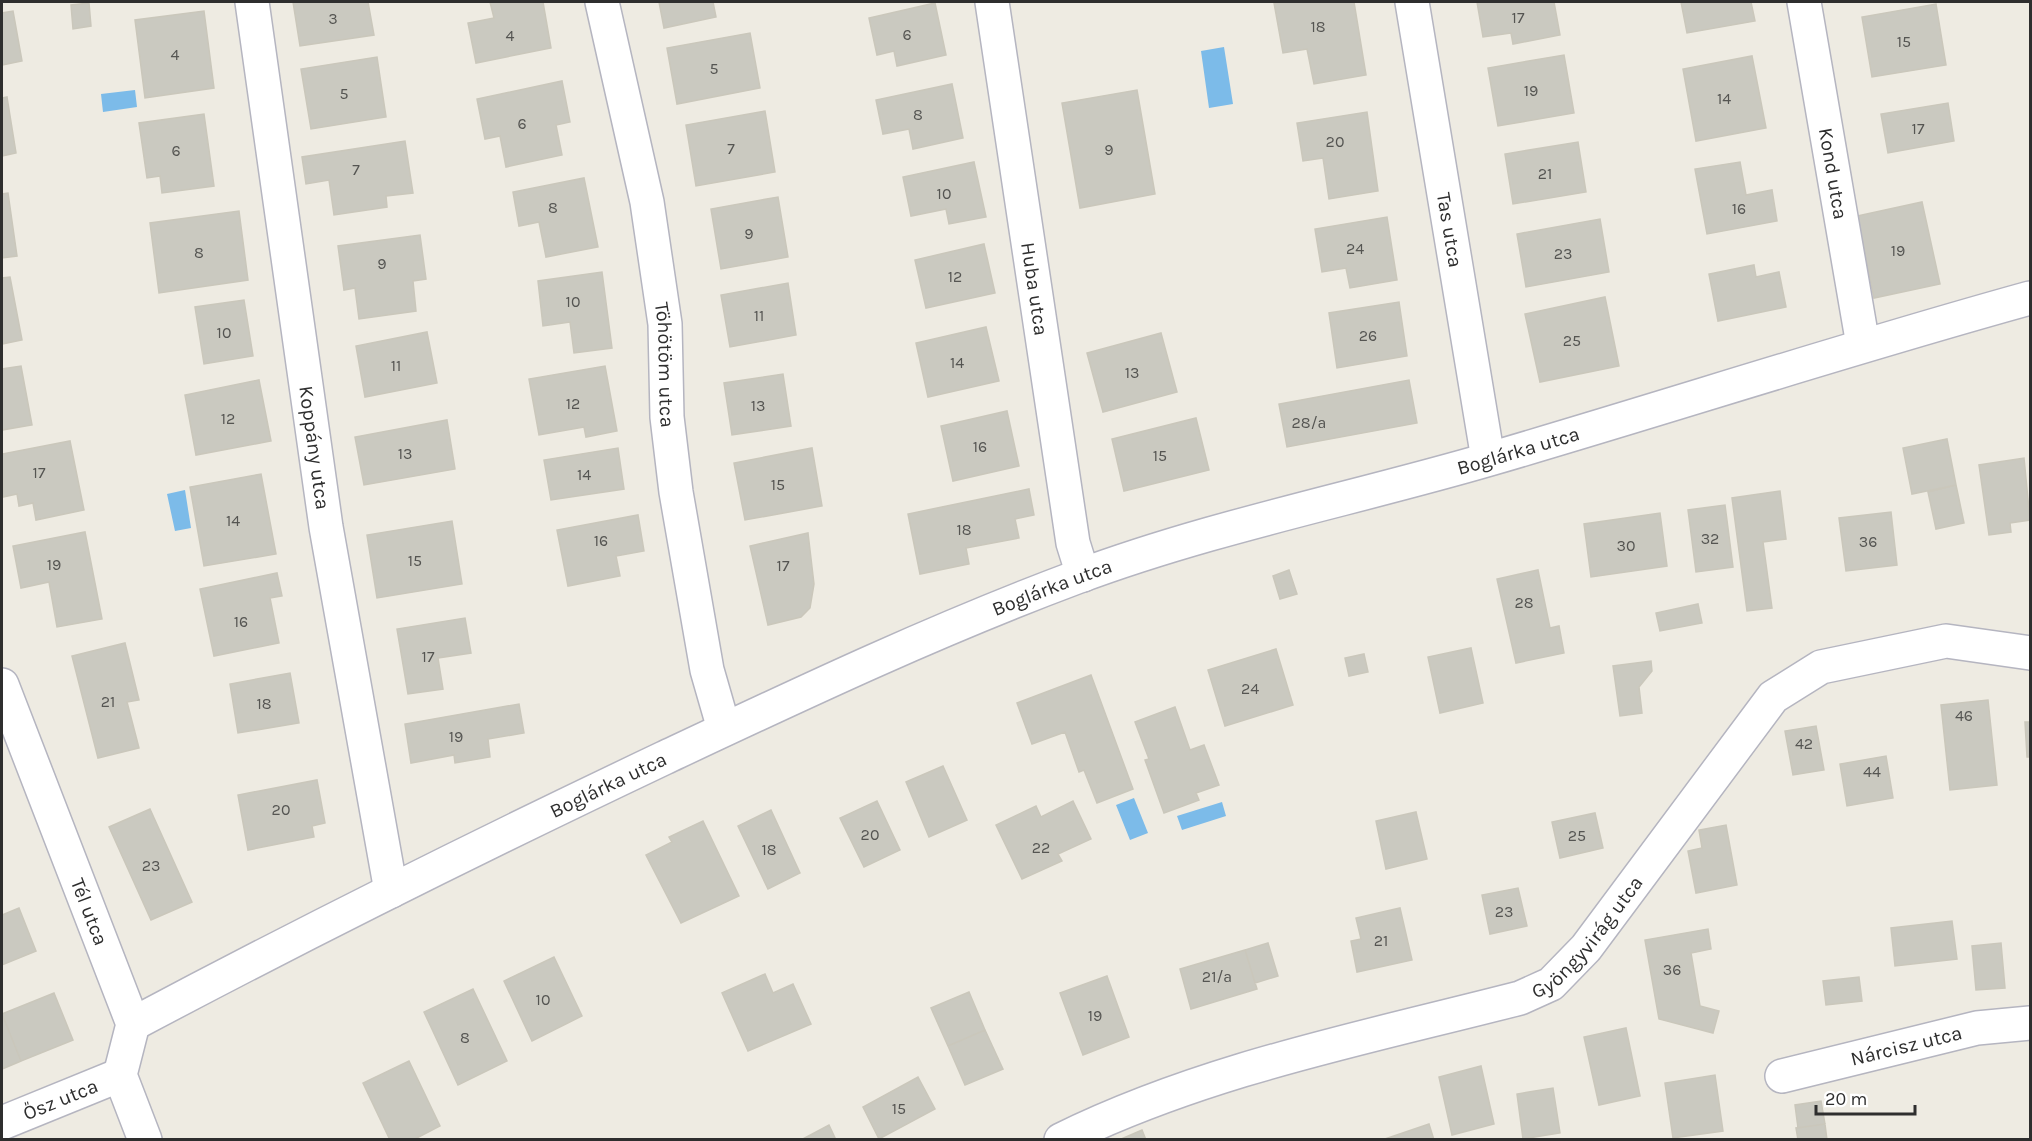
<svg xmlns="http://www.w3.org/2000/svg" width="2032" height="1141" font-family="Karla,sans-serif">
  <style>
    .water { fill: #7cbbe9 }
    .building { fill: #cac9c0; stroke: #cac7bb; stroke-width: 1.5 }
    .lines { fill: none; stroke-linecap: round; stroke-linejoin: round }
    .minor-casing { stroke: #b5b5c0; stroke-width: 36 }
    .minor { stroke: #fff; stroke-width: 33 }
    .labels { text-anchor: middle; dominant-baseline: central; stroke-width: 5; stroke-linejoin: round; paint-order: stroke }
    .number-label { font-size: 16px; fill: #555552 }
    .street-label { font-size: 20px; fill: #2e2e2e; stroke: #fff }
  </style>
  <rect width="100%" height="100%" fill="#eeebe2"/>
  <!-- water -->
  <path class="water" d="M1224 47 1233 104 1209 108 1201 51Z
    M135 90 137 107 103 112 101 94Z
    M185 490 191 528 175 531 167 494Z
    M1134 798 1148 833 1130 840 1116 805Z
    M1222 802 1226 816 1182 830 1177 816Z"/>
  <!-- building -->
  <path class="building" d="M293 2H368L374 35 300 46Z
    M490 2H543L551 48 476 63 468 23 494 18Z
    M659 2H713L716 17 664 28Z
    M1283 2H1354L1366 75 1314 84 1307 49 1283 53 1274 3Z
    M1477 2H1554L1560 35 1513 44 1511 33 1483 37Z
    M1681 2H1751L1755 21 1687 33Z
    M89 3 91 26 73 29 71 5Z
    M935 3 946 55 897 66 894 51 877 55 869 18Z
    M1936 4 1946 65 1872 77 1862 17Z
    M13 11 22 61 2 65V13Z
    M204 11 214 88 145 98 135 20Z
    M750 33 760 88 677 104 667 48Z
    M1564 55 1574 113 1498 126 1488 68Z
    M1752 56 1766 128 1696 141 1683 69Z
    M377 57 386 117 311 129 301 69Z
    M562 81 570 122 556 125 562 155 506 167 500 136 485 139 477 99Z
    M952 84 963 138 913 149 909 129 883 134 876 100Z
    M1137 90 1155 194 1080 208 1062 103Z
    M7 97 16 153 2 156V98Z
    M1948 103 1954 141 1888 153 1881 114Z
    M765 111 775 172 696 186 686 125Z
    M1367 112 1378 191 1329 199 1323 158 1303 161 1297 123Z
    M204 114 214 186 162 193 160 176 147 178 139 123Z
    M405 141 413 193 386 196 387 207 334 215 329 180 306 184 302 157Z
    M1578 142 1586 192 1513 204 1505 154Z
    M974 162 986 217 949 224 946 209 911 216 903 177Z
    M1740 162 1746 195 1772 190 1777 221 1707 234 1695 169Z
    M584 178 598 247 546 257 539 222 519 226 513 192Z
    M8 193 17 256 2 258V194Z
    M778 197 788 257 721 269 711 209Z
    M1922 202 1940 284 1874 298 1857 216Z
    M239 211 248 280 159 293 150 223Z
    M1387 217 1397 280 1350 288 1346 268 1322 272 1315 229Z
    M1600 219 1609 272 1526 287 1517 234Z
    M420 235 426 279 413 281 416 311 359 319 355 288 344 290 338 246Z
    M984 244 995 293 926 308 915 260Z
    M1754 265 1756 277 1779 272 1786 307 1718 321 1709 274Z
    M602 272 612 348 574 353 570 322 543 326 538 281Z
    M10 277 22 340 2 344V278Z
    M788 283 796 335 730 347 721 295Z
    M1605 297 1619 366 1540 382 1525 314Z
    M244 300 253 356 204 364 195 307Z
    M1399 302 1407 356 1337 368 1329 313Z
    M986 327 999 381 928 397 916 343Z
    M427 332 437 383 365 397 356 346Z
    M1161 333 1177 392 1103 412 1087 353Z
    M21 366 32 425 2 430V369Z
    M605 366 617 431 586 437 584 427 539 435 529 379Z
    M783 374 791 426 732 435 724 383Z
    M259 380 271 441 196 455 185 395Z
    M1409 380 1417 423 1287 447 1279 404Z
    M1007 411 1019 466 953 481 941 426Z
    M1196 418 1209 470 1124 491 1112 439Z
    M447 420 455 469 364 485 355 437Z
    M1947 439 1956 485 1912 494 1903 448Z
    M70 441 84 510 36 520 33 503 19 506 17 494 3 497 2 454Z
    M618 448 624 489 551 500 544 460Z
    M812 448 822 506 745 520 734 463Z
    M2024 458 2030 520 2010 523 2011 532 1989 535 1979 465Z
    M261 474 276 554 204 566 190 487Z
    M1956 485 1964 523 1936 529 1928 492Z
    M1029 489 1034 515 1015 519 1019 538 966 548 969 564 920 574 908 514Z
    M1780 491 1786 539 1763 542 1772 608 1747 611 1732 498Z
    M1725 505 1733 567 1696 572 1688 510Z
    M1891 512 1897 565 1846 571 1839 518Z
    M1660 513 1667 566 1591 577 1584 524Z
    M638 515 644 551 616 556 620 576 568 586 557 530Z
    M452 521 462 584 377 598 367 535Z
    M85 532 102 619 57 627 49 582 21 588 13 546Z
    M808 533 814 584 810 608 801 617 768 625 750 546Z
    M1289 570 1297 594 1280 599 1273 576Z
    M1538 570 1550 628 1559 626 1564 653 1516 663 1497 579Z
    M277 573 282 596 270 598 279 643 214 656 200 589Z
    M1698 604 1702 623 1660 631 1656 613Z
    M465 618 471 653 438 658 443 689 408 694 397 629Z
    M125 643 139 700 127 702 139 748 98 758 72 656Z
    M1471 648 1483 703 1440 713 1428 657Z
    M1276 649 1293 705 1225 726 1208 670Z
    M1364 654 1368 672 1349 676 1345 658Z
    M1651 661 1652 671 1639 687 1642 713 1620 716 1613 666Z
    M290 673 299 723 238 733 230 684Z
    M1091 675 1133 789 1097 803 1084 770 1079 772 1065 732 1032 744 1017 703Z
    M1988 700 1997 785 1950 790 1941 705Z
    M519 704 524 733 488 739 490 757 455 763 454 755 411 763 405 724Z
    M1175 707 1190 750 1204 745 1219 785 1196 793 1199 800 1164 813 1145 760 1149 759 1135 722Z
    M2025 722H2030V757H2027Z
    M1816 726 1824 770 1793 775 1785 731Z
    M1886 756 1893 798 1847 806 1840 764Z
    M943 766 967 820 929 837 906 782Z
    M317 780 325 823 312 826 314 837 248 850 238 795Z
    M877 801 900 850 864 867 840 818Z
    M1073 801 1091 839 1058 854 1062 861 1022 879 996 825 1036 806 1041 817Z
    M150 809 192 902 151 920 109 827Z
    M771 810 800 873 768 889 738 826Z
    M1416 812 1427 859 1386 869 1376 821Z
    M1595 813 1603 848 1560 858 1552 822Z
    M703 821 739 896 681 923 646 855 672 842 669 837Z
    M1726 825 1737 885 1696 893 1688 851 1702 848 1699 830Z
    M1518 888 1527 926 1490 934 1482 895Z
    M19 908 36 951 2 965V915Z
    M1400 908 1412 960 1357 972 1351 941 1361 939 1356 918Z
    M1952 921 1957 959 1895 966 1891 928Z
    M1708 929 1711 949 1691 953 1700 1006 1719 1011 1713 1033 1659 1019 1645 940Z
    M1268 943 1278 976 1255 983 1245 950Z
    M2001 943 2005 988 1976 990 1972 946Z
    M1245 950 1257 989 1191 1009 1180 969Z
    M554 957 582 1016 532 1041 504 981Z
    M765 974 773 993 793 984 811 1024 748 1051 722 993Z
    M1107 976 1129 1037 1083 1055 1060 993Z
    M1859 977 1862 1001 1826 1005 1823 981Z
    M473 989 507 1061 458 1085 424 1012Z
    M969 992 985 1030 948 1046 931 1008Z
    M54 993 73 1040 21 1061 2 1014Z
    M2 1014 21 1061 2 1069Z
    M1626 1028 1640 1096 1599 1105 1584 1037Z
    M985 1030 1003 1069 965 1085 948 1046Z
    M409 1061 440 1126 413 1140H390L363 1083Z
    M1481 1066 1494 1124 1452 1135 1439 1077Z
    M1715 1075 1723 1131 1673 1138 1665 1083Z
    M918 1077 935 1109 879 1139 863 1107Z
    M1553 1088 1560 1133 1523 1139 1517 1094Z
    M1821 1101 1825 1124 1798 1128 1795 1105Z
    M1429 1124 1434 1140H1382Z
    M1825 1124 1827 1140H1798L1796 1128Z
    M829 1125 836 1140H801Z
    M1142 1130 1146 1140H1119Z"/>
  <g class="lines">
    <defs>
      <g id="minor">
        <path id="s1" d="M252 2 326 527 391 891"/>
        <path id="s2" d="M602 2 647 202 665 324 667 417 676 492 707 670 724 729"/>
        <path id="s3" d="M992 2 1073 543 1083 575"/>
        <path id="s4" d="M1412 2 1488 459"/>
        <path id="s5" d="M1804 2 1863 345"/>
        <path id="s6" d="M2 685 133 1024 120 1075 145 1140"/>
        <path id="s7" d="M133 1024C308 931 485 843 664 758 800 694 935 630 1077 577 1211 527 1353 499 1490 459 1671 406 1849 348 2030 298"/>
        <path id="s8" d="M1782 1076 1977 1028 2030 1023"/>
        <path id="s9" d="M2 1123 120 1075"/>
        <path id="s10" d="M1061 1140C1205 1069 1365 1038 1520 998L1551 984 1586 948 1773 697 1821 667 1946 641 2030 653"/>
      </g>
    </defs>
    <!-- minor casing -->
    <use href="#minor" class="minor-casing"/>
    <!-- minor -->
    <use href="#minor" class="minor"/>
  </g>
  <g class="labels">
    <!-- number labels -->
    <g class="number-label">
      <text x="1518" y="17">17</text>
      <text x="333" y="18">3</text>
      <text x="1318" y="26">18</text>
      <text x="907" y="34">6</text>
      <text x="510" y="35">4</text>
      <text x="1904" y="41">15</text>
      <text x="175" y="54">4</text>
      <text x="714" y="68">5</text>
      <text x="1531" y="90">19</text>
      <text x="344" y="93">5</text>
      <text x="1724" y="98">14</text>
      <text x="918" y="114">8</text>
      <text x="522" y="123">6</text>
      <text x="1918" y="128">17</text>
      <text x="1335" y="141">20</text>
      <text x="731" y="148">7</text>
      <text x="1109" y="149">9</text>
      <text x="176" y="150">6</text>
      <text x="356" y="169">7</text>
      <text x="1545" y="173">21</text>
      <text x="944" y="193">10</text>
      <text x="553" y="207">8</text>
      <text x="1739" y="208">16</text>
      <text x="749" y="233">9</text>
      <text x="1355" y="248">24</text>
      <text x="1898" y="250">19</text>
      <text x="199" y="252">8</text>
      <text x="1563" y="253">23</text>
      <text x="382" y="263">9</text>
      <text x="955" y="276">12</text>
      <text x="573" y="301">10</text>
      <text x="759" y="315">11</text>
      <text x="224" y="332">10</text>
      <text x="1368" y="335">26</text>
      <text x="1572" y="340">25</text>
      <text x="957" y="362">14</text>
      <text x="396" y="365">11</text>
      <text x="1132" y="372">13</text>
      <text x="573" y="403">12</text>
      <text x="758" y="405">13</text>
      <text x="228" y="418">12</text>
      <text x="1309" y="422">28/a</text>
      <text x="980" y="446">16</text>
      <text x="405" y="453">13</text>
      <text x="1160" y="455">15</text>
      <text x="39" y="472">17</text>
      <text x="584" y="474">14</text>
      <text x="778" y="484">15</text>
      <text x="233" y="520">14</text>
      <text x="964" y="529">18</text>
      <text x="1710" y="538">32</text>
      <text x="601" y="540">16</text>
      <text x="1868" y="541">36</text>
      <text x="1626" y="545">30</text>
      <text x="415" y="560">15</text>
      <text x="54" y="564">19</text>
      <text x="783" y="565">17</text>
      <text x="1524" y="602">28</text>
      <text x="241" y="621">16</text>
      <text x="428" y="656">17</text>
      <text x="1250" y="688">24</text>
      <text x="108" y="701">21</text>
      <text x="264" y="703">18</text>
      <text x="1964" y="715">46</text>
      <text x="456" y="736">19</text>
      <text x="1804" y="743">42</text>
      <text x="1872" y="771">44</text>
      <text x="281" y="809">20</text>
      <text x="870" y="834">20</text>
      <text x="1577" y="835">25</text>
      <text x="1041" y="847">22</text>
      <text x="769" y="849">18</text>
      <text x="151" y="865">23</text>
      <text x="1504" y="911">23</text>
      <text x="1381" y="940">21</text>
      <text x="1672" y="969">36</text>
      <text x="1217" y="976">21/a</text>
      <text x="543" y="999">10</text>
      <text x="1095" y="1015">19</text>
      <text x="465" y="1037">8</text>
      <text x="899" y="1108">15</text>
    </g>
    <!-- street labels -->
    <g class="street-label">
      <text stroke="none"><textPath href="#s5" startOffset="174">Kond utca</textPath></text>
      <text stroke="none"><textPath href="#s4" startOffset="231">Tas utca</textPath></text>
      <text stroke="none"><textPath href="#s3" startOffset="290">Huba utca</textPath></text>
      <text stroke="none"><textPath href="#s2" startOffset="369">Töhötöm utca</textPath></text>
      <text stroke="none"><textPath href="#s1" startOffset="450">Koppány utca</textPath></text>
      <text stroke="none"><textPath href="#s7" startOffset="1504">Boglárka utca</textPath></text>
      <text stroke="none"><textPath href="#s7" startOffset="1018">Boglárka utca</textPath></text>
      <text stroke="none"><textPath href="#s7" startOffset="532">Boglárka utca</textPath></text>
      <text stroke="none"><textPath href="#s6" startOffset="243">Tél utca</textPath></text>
      <text stroke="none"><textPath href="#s10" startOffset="574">Gyöngyvirág utca</textPath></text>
      <text stroke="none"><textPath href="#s8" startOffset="128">Nárcisz utca</textPath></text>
      <text stroke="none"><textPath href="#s9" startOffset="63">Ősz utca</textPath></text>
    </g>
  </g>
  <!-- border -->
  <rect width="2032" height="1141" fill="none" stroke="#2e2e2e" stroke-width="6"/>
  <!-- scale -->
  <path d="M1816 1105v9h99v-9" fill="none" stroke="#2e2e2e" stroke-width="3"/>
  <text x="1825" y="1105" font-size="18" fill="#2e2e2e" stroke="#ffffff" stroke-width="4.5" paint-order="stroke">20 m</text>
</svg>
